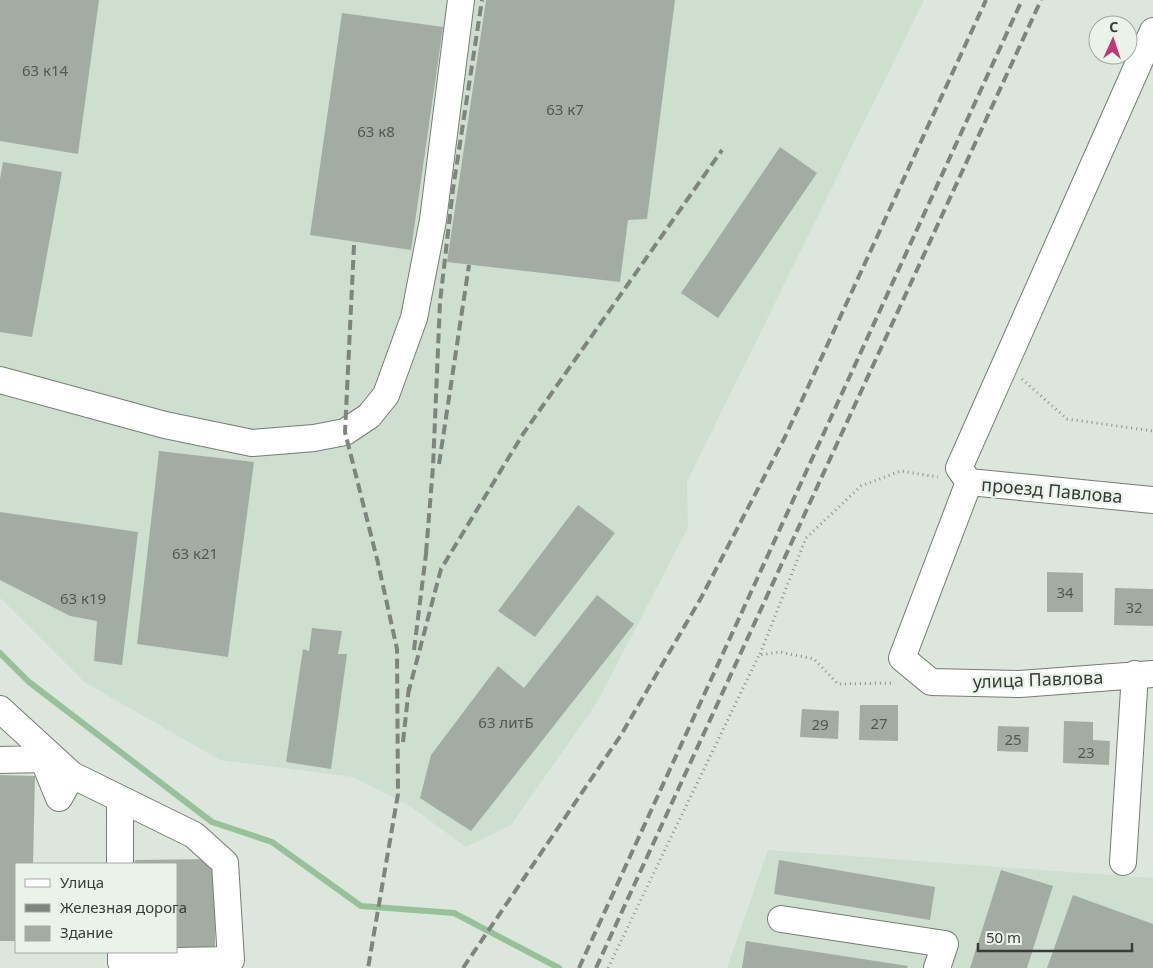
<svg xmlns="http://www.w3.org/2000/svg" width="1153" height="968" font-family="'Noto Sans',sans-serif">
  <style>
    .built { fill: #cfdfcf }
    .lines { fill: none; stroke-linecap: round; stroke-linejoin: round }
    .stream { stroke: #97c199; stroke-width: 6 }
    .building { fill: #a3aca3 }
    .minor-casing { stroke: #747d74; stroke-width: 28 }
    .path { stroke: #8b928c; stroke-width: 3; stroke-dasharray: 1 4; stroke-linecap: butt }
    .minor { stroke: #fff; stroke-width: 26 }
    .rail { stroke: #7e847e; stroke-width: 4; stroke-dasharray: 10 5; stroke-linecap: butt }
    .labels { text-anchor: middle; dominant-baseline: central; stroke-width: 4.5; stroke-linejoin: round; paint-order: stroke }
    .number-label { font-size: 15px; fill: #535753 }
    .street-label { font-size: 18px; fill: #383b38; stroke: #eaf3ea }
  </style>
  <rect width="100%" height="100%" fill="#dce6dd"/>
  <!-- built -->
  <path class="built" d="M0 0H924L687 482 688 528 596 704 511 825 466 847 411 807 353 777 220 760 84 682 0 598Z
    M768 850 1153 878V968H727Z"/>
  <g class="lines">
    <!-- stream -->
    <path class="stream" d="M0 653 29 682 212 822 272 842 361 906 454 913 559 968"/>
  </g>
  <!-- building -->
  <path class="building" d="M0 0H99L78 154 0 141Z
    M486 0H675L647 219 628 220 620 282 447 262Z
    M342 13 443 27 411 250 310 235Z
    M780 147 817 173 718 318 681 293Z
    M3 162 62 172 32 337 0 332V179Z
    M159 451 254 462 228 657 137 644Z
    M578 505 615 533 535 637 498 611Z
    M0 512 138 532 122 665 94 661 97 621 70 616 0 580Z
    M1047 572 1083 573V612H1047Z
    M1115 588 1153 589V626L1114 625Z
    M597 595 634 624 471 831 420 798 431 755 498 666 524 688Z
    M312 628 342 631 338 654H347L331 769 286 762 303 649 309 651Z
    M860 705H898V741L859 740Z
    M802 709 839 711 838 739 800 737Z
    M1064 721 1093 722V740L1110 741 1109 765 1063 763Z
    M998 726 1029 727 1028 752 997 751Z
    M0 775 35 776 33 864H16V941H0Z
    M215 859V949H176V864H135V860Z
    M779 860 935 887 930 920 774 894Z
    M1001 870 1053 886 1027 968H970Z
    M1073 895 1153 924V968H1047Z
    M746 941 908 966 907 968H742Z"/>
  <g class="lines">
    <defs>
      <path id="minor" d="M1153 31 959 468 969 482 1153 500
        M0 380 165 425 252 443 314 438 345 432 369 416 386 395 414 318 433 220 461 0
        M969 482 902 658 931 682 1020 684 1153 674
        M0 709 72 775 194 835 225 863 231 960 121 962V952
        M0 760 43 759 59 798 72 775
        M120 799V864
        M1123 862 1135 674
        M781 919 945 944 937 968"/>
    </defs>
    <!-- minor casing -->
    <use href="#minor" class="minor-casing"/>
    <!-- path -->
    <path class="path" d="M1022 379 1067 419 1153 431
      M760 654 806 538 861 486 901 471 938 477
      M608 968 759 655 780 652 814 659 838 684 895 683"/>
    <!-- minor -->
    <use href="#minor" class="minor"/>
    <!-- rail -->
    <path class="rail" d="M354 245 345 432 378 563 397 649 398 794 368 968
      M439 464 469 265
      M426 553 433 467 440 302 453 189 482 0
      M414 650 427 546
      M408 694 441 569 523 434 722 150
      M403 742 409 687
      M463 968 621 735 701 598 785 437 986 0
      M579 968 1022 0
      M596 968 1041 0"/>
  </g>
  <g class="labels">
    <!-- number labels -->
    <g class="number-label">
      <text x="45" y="70">63 к14</text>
      <text x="565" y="109">63 к7</text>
      <text x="376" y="131">63 к8</text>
      <text x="195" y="553">63 к21</text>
      <text x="1065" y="592">34</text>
      <text x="83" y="598">63 к19</text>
      <text x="1134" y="607">32</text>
      <text x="506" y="722">63 литБ</text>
      <text x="879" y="723">27</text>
      <text x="820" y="724">29</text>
      <text x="1013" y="739">25</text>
      <text x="1086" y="752">23</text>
    </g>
    <!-- street labels -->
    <g class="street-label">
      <text transform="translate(1052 490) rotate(5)">проезд Павлова</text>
      <text transform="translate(1038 679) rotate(-2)">улица Павлова</text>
    </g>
  </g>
  <!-- legend -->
  <rect x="15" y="863" width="162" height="90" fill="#eaf3ea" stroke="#a3a9a3"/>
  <rect x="25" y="879" width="25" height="8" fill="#ffffff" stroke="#a3a9a3"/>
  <text x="60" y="888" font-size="15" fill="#383b38">Улица</text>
  <rect x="25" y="904" width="25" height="8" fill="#7e847e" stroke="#a3a9a3"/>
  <text x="60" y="913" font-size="15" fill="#383b38">Железная дорога</text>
  <rect x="25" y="926" width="25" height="15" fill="#a3aca3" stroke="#a3a9a3"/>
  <text x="60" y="938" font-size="15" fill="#383b38">Здание</text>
  <!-- north arrow -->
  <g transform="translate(1113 40) rotate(3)"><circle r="24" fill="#eaf3ea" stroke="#a3a9a3"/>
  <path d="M0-4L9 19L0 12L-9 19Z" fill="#c03877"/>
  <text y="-8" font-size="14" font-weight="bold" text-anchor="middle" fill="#383b38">С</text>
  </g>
  <!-- scale -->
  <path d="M978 943v8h154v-8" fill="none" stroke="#383b38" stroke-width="2.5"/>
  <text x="986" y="943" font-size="15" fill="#383b38" stroke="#eaf3ea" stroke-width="4" paint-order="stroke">50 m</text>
</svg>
